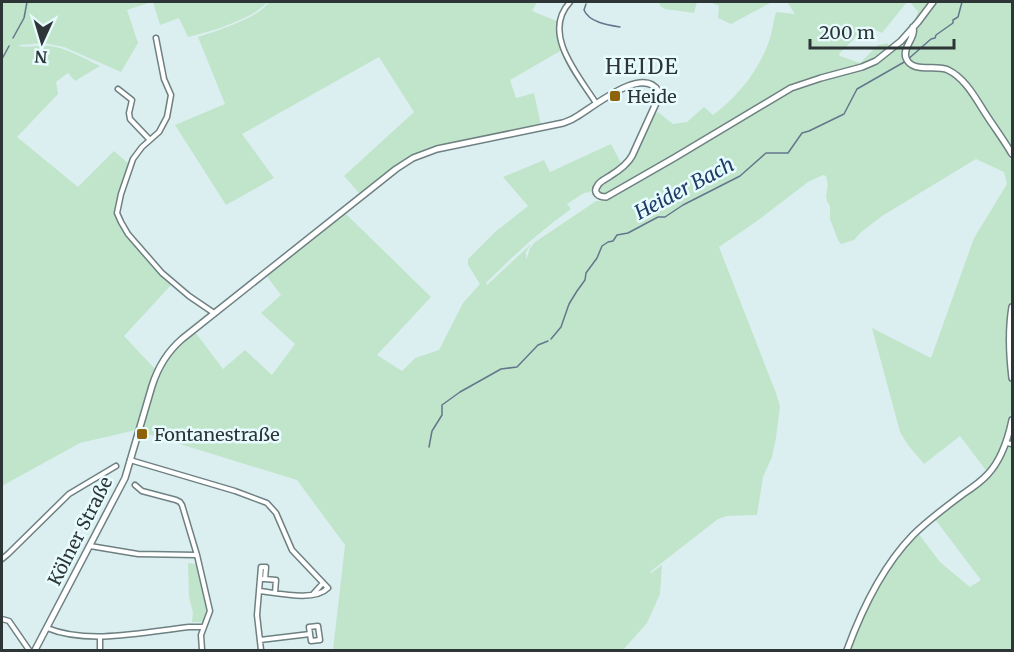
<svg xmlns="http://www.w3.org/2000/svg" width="1014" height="652" font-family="Merriweather,serif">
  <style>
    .green { fill: #c1e5cb }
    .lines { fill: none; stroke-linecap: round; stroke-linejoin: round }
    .stream { stroke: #64768c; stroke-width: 1.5 }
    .street-casing { stroke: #6e8082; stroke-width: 7 }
    .secondary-casing { stroke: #6e8082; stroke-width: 8 }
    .street { stroke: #fff; stroke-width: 4 }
    .secondary { stroke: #fff; stroke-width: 5 }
    .poi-dot { fill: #8f630a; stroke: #e8fcff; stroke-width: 2 }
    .labels { text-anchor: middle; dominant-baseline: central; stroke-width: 5; stroke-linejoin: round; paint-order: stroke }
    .poi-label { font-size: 18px; fill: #2d3536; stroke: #e8fcff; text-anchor: start }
    .street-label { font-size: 18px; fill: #2d3536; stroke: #e8fcff }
    .water-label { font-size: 20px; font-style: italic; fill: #1e3c67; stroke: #e8fcff }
    .quarter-label { font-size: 21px; letter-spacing: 1.5px; fill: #2d3536; stroke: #e8fcff }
  </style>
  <rect width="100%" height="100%" fill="#dbeff1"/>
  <!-- green -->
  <path class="green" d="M2 2H152L127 10 138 43 121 72 64 47 44 43 19 45V46C29 48 39 45 49 46 67 48 83 58 100 66L75 81 68 73 56 82 58 94 17 137 78 187 114 151 129 164C125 175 113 204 115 215 119 232 158 272 172 284L124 336 155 369 136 430 80 443 2 486Z
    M153 2H268C250 20 212 31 188 37L179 18 160 25Z
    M269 2H537L532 11 559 22 562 50 510 80 516 98 534 93 541 125 425 151 360 194 344 176 414 112 379 57 242 134 274 178 226 205 175 125 225 104 198 37C216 31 259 18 269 2Z
    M660 2H697L694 13 665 9 660 6Z
    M710 2H772L731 24 718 18 719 6Z
    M787 2H907L882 33 867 26 839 54 840 56 860 63 878 45 888 43 890 50 913 27C916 43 891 58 919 67L907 57C908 47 914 41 916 31L936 2H1012V151C993 130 978 86 953 72 978 95 992 126 1009 154L1008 157 1012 160V300L1009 325 1008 343 1012 396 1011 411 1007 435 1002 450 1006 444 1012 445V650H848C863 608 885 565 918 533L940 562 970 587 981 580 934 518 988 473 960 436 924 464 908 445 900 432 872 328 931 358 974 238 1007 184 1004 172 976 159 882 216 860 233 854 240 841 244 838 240 830 219V206L827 201 826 195 828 185 826 176 823 175 808 182 757 221 719 247 776 393 780 406 776 438 772 457 763 477 757 515 727 516 718 519 650 572 651 573 662 565 660 594 647 623 623 650H333L345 545 297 480 141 432C149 406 154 377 171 355 177 347 186 339 195 332L223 369 245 350 272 375 295 344 261 313 281 295 266 275 345 213 431 297 377 355 402 371 415 358 439 350 463 303 480 284 468 265V259L495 232 528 206 503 177 544 160 550 172 611 144 622 165C611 173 594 180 590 192L584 193 567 204 571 209C540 231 513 256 486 283L487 285 531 244 526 252V260L530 248 535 242 596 201H606L713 136 712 135 673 157 638 175 610 193 604 194 600 192V187L603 184C612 178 622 172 629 163 640 150 646 132 653 116L658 112 673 124 687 122 704 107 713 115C737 97 757 73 768 44 772 34 773 23 776 12L795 14Z
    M910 2H930L913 24 918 12Z
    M188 563 196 564 207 608 206 615 202 622H192L193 613 189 597Z"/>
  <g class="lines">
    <!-- stream -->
    <path class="stream" d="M586 4 584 10C589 22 607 25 620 27
      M13 38 24 18 27 2
      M2 59 9 46
      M551 339 561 327 569 304 577 291 585 280 586 273 597 258 602 246 608 242 613 241 617 235 628 233 658 217H665L683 205 740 176 766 153H788L802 133 809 131 844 114 857 89 906 61 931 39 935 38 936 35 953 23V20L958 17 962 2
      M429 447 432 431 442 415V405L460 392 501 369 517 367 538 345 548 341"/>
    <defs>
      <path id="street" d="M570 2C541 33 578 75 596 103
        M156 38 164 79 171 95 167 117 159 132 142 147 133 159 121 194 117 213 121 222 128 234 162 273 189 296 214 313
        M118 89 132 100 129 113 130 119 150 140
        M1006 443 1012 444
        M130 460 235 491 267 503 276 513 292 550 328 588C314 602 278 593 259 591
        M135 485 142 491 176 500 180 502 182 505 197 555 210 611 201 635 202 650
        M90 546 138 554 196 555
        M2 559 8 554 69 494 116 466
        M260 579H265L266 567H261L257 615 261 650
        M265 579 276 580 275 593
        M313 594 323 583
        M2 619 9 621 29 650
        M47 628C88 645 145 632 189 627H203
        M100 637V650
        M260 640 310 634 311 641 320 640 318 626 309 627 310 634"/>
      <path id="secondary" d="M913 27C916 38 902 47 906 58 912 74 937 64 948 70 967 79 978 103 989 119 997 131 1005 142 1012 154
        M1012 307C1008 331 1009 353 1012 378
        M35 650 125 478 152 386C158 367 167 352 182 339L396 169 413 158 437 149 563 123C568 121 572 120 576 117 592 108 643 65 658 91L657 101 632 156C627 165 618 171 610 176 606 179 600 181 598 185 592 193 599 197 606 197L674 158 791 88 821 78 862 67 876 61 901 41 918 22 933 2
        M847 650C862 609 882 567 913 535 928 520 946 507 963 494 972 488 981 482 988 474 1002 459 1008 439 1012 420"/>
    </defs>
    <!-- street casing -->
    <use href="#street" class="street-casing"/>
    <!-- secondary casing -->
    <use href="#secondary" class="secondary-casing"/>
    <!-- street -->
    <use href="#street" class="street"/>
    <!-- secondary -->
    <use href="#secondary" class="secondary"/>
  </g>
  <!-- markers -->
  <g class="poi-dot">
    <rect x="609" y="90" width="12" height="12" rx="3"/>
    <rect x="136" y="428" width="12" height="12" rx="3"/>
  </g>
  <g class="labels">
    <!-- poi labels -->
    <g class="poi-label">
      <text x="627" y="96">Heide</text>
      <text x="154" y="434">Fontanestraße</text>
    </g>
    <!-- street labels -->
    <g class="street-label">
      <text transform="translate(80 531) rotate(-63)">Kölner Straße</text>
    </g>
    <!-- water labels -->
    <g class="water-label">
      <text transform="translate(684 188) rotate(-28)">Heider Bach</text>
    </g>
    <!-- quarter labels -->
    <g class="quarter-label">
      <text x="642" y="66">HEIDE</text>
    </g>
  </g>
  <!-- border -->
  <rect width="1014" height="652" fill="none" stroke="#2d3536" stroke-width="6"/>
  <!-- north arrow -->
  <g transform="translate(42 42) rotate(184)" stroke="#e8fcff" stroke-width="4.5" paint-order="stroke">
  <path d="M0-4.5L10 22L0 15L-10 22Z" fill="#2d3536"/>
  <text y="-9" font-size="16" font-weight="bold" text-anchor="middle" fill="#2d3536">N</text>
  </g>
  <!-- scale -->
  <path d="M810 39v9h144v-9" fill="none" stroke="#2d3536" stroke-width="3"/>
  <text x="819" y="39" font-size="18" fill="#2d3536" stroke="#e8fcff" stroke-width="4.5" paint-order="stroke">200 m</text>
</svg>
